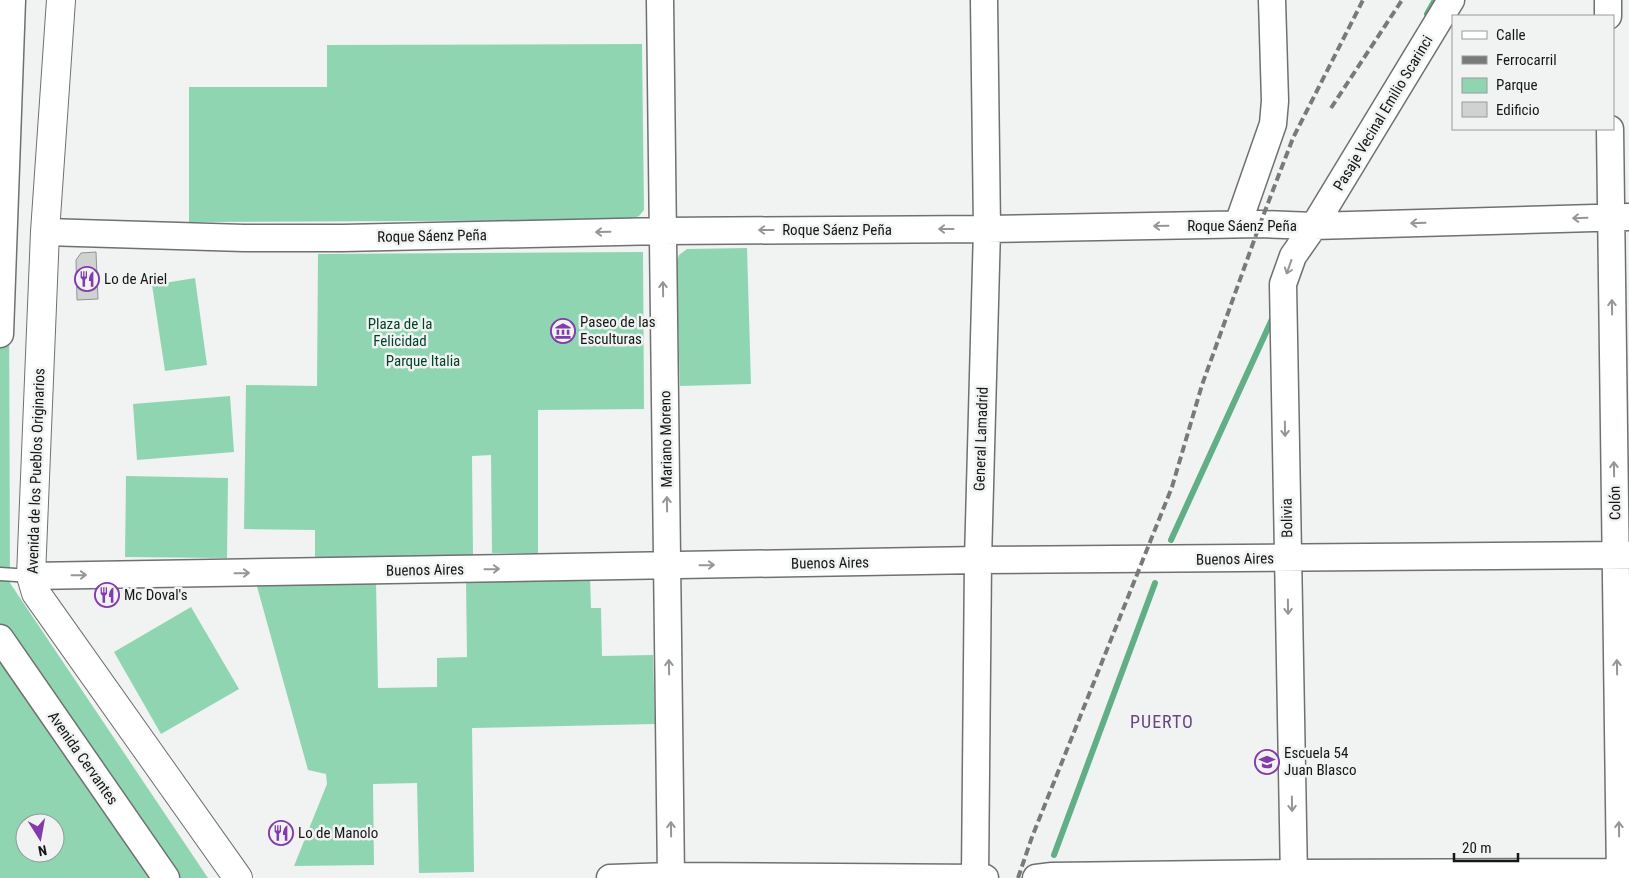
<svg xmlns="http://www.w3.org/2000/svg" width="1629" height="878" font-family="'Roboto Condensed',sans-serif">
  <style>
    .green { fill: #90d5b1; fill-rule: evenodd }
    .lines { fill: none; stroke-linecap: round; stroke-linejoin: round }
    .stream { stroke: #61ae87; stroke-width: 6 }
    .building { fill: #cfd2d0; stroke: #919492 }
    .lane-casing { stroke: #6e716f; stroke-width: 15 }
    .street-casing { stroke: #6e716f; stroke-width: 29 }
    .secondary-casing { stroke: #6e716f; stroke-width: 30 }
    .lane { stroke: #fff; stroke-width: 12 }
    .street { stroke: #fff; stroke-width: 26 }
    .secondary { stroke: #fff; stroke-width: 28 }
    .rail { stroke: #787a79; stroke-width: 4; stroke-dasharray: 8 4; stroke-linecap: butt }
    .oneway { stroke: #969696 }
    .labels { text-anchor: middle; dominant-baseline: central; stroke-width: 5; stroke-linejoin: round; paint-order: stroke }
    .street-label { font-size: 15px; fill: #151615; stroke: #f0f3f1 }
    .poi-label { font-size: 15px; fill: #151615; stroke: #f0f3f1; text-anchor: start }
    .park-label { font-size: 15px; fill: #00432a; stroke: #f0f3f1 }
    .quarter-label { font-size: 18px; letter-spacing: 1px; fill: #694681; stroke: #f0f3f1 }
  </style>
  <rect width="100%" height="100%" fill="#f0f3f1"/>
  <!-- green -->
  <path class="green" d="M0 0H8L10 583 208 878H0ZM25 823H55V853H25Z
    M642 44 644 210 639 216 628 220 189 222V87H327V45Z
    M747 248 751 384 680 386 676 264 679 255 687 249Z
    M643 252 644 409 538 410V553H492L491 455 472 456 473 555 315 558V530L244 529 246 385 317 386 318 254Z
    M195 278 207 365 165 371 152 285Z
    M230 396 234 452 137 460 133 404Z
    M126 476 228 478 227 558 125 557Z
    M590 577 591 608H601L602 656 653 655 655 724 472 728 474 872 419 873 417 783 373 784 374 865 294 866 327 784 326 774 308 770 256 583 376 581 378 688 437 687V658L467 657 466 579Z
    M191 607 239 689 161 734 114 652Z"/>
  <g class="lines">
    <!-- stream -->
    <path class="stream" d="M1427 14 1435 0
      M1171 540 1273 317
      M1054 855 1155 583"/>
  </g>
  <!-- building -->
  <path class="building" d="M96 252 98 299 77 300 76 260 81 253Z"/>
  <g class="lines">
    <defs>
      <path id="lane" d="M0 574 31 576"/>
      <path id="street" d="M660 0 671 878
        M1608 0V16
        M1610 129 1620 878
        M1238 224 1273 124 1275 101 1272 0
        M45 232 244 238H343L662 231 987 229 1260 224 1314 226 1629 217
        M0 334 12 0
        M31 576 978 560 1629 555
        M0 638 166 878
        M975 877 978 560 987 229 984 0
        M610 878 671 876 985 878
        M1036 878 1052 876 1294 873 1629 872
        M1294 878 1283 284 1293 256 1314 226 1451 0"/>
      <path id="secondary" d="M61 0 45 232 31 576 36 593 238 878"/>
    </defs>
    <!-- lane casing -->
    <use href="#lane" class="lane-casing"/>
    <!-- street casing -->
    <use href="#street" class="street-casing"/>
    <!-- secondary casing -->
    <use href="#secondary" class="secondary-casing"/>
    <!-- lane -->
    <use href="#lane" class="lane"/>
    <!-- street -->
    <use href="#street" class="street"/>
    <!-- secondary -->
    <use href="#secondary" class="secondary"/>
    <!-- rail -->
    <path class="rail" d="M1331 108 1402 0
      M1018 878 1032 837 1172 487 1202 385 1260 224 1293 138 1363 0"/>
  </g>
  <!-- one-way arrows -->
  <defs><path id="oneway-shaft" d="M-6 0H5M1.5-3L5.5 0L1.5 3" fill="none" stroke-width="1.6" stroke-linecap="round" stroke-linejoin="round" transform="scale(1.25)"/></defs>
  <g class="oneway">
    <use href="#oneway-shaft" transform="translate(1580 218) rotate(178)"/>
    <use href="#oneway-shaft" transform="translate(1418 223) rotate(178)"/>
    <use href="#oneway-shaft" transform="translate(1161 226) rotate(179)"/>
    <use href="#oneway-shaft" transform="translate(946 229) rotate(180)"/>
    <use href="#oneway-shaft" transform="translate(766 230) rotate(180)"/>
    <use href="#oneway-shaft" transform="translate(603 232) rotate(179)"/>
    <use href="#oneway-shaft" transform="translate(1289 267) rotate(109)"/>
    <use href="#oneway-shaft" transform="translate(663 289) rotate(-91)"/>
    <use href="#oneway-shaft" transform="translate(1612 307) rotate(-91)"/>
    <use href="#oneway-shaft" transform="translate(1285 429) rotate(89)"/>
    <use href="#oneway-shaft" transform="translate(1614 469) rotate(-91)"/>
    <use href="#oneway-shaft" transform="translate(667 504) rotate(-91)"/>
    <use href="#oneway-shaft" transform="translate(707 565) rotate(-1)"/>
    <use href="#oneway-shaft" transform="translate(492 569) rotate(-1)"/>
    <use href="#oneway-shaft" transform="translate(242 573) rotate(-1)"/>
    <use href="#oneway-shaft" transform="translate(79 575) rotate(-1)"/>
    <use href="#oneway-shaft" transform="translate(1288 607) rotate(89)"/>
    <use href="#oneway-shaft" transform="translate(669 667) rotate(-91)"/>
    <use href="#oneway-shaft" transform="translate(1617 667) rotate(-91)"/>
    <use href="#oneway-shaft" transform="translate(1292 804) rotate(89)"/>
    <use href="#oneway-shaft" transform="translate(671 829) rotate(-91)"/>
    <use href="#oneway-shaft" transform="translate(1619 829) rotate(-91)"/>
  </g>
  <!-- icons -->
  <defs>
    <symbol id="restaurant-ring" viewBox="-11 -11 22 22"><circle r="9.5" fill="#f0f3f1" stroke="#823aac" stroke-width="1.5"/><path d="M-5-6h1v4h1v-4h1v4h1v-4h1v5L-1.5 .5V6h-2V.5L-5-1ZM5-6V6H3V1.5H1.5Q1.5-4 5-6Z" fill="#823aac"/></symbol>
    <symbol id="museum-ring" viewBox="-11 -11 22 22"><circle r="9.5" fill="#f0f3f1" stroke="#823aac" stroke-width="1.5"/><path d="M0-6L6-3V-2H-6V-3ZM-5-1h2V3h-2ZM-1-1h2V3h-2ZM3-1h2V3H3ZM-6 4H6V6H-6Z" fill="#823aac"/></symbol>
    <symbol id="school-ring" viewBox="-11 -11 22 22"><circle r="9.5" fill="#f0f3f1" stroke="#823aac" stroke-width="1.5"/><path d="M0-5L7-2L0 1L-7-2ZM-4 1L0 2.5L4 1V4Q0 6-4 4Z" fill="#823aac"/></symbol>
  </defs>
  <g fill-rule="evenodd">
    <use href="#restaurant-ring" x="73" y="265" width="28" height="28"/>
    <use href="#museum-ring" x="549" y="317" width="28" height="28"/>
    <use href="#restaurant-ring" x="93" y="581" width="28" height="28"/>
    <use href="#school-ring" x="1253" y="748" width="28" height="28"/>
    <use href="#restaurant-ring" x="267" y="819" width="28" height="28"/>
  </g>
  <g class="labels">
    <!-- street labels -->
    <g class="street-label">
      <text transform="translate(1383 113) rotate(-59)">Pasaje Vecinal Emilio Scarinci</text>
      <text x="1242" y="226">Roque Sáenz Peña</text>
      <text x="837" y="230">Roque Sáenz Peña</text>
      <text transform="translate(432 236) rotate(-1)">Roque Sáenz Peña</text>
      <text transform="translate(666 439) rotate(-91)">Mariano Moreno</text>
      <text transform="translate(981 439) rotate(-88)">General Lamadrid</text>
      <text transform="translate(36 471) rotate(-88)">Avenida de los Pueblos Originarios</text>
      <text transform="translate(1615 503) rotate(-91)">Colón</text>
      <text transform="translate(1287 518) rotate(-91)">Bolivia</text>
      <text transform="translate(1235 559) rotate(-1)">Buenos Aires</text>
      <text transform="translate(830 563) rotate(-1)">Buenos Aires</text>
      <text transform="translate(425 570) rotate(-1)">Buenos Aires</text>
      <text transform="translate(83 758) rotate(55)">Avenida Cervantes</text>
    </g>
    <!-- poi labels -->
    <g class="poi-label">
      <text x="104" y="279">Lo de Ariel</text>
      <text x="580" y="322">Paseo de las<tspan x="580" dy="17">Esculturas</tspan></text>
      <text x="124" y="595">Mc Doval's</text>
      <text x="1284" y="753">Escuela 54<tspan x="1284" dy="17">Juan Blasco</tspan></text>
      <text x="298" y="833">Lo de Manolo</text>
    </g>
    <!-- park labels -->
    <g class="park-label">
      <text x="400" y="324">Plaza de la<tspan x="400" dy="17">Felicidad</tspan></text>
      <text x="423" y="361">Parque Italia</text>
    </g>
    <!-- quarter labels -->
    <g class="quarter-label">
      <text x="1162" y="721">PUERTO</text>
    </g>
  </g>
  <!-- legend -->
  <rect x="1452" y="15" width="162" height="115" fill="#f0f3f1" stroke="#989b99"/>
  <rect x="1462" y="31" width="25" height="8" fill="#ffffff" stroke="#989b99"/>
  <text x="1496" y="40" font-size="15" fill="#151615">Calle</text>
  <rect x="1462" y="56" width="25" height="8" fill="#787a79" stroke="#989b99"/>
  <text x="1496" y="65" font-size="15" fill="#151615">Ferrocarril</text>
  <rect x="1462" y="78" width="25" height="15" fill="#90d5b1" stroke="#989b99"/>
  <text x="1496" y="90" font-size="15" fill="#151615">Parque</text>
  <rect x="1462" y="102" width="25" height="15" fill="#cfd2d0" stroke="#989b99"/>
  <text x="1496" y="115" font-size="15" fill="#151615">Edificio</text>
  <!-- north arrow -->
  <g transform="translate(40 838) rotate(169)"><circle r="24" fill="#f0f3f1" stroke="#989b99"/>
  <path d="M0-4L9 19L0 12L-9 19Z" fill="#823aac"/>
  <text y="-8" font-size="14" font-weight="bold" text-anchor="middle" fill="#151615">N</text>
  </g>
  <!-- scale -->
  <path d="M1454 853v8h64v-8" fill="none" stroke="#151615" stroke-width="2.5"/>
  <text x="1462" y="853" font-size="15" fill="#151615" stroke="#f0f3f1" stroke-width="4" paint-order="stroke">20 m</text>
</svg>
